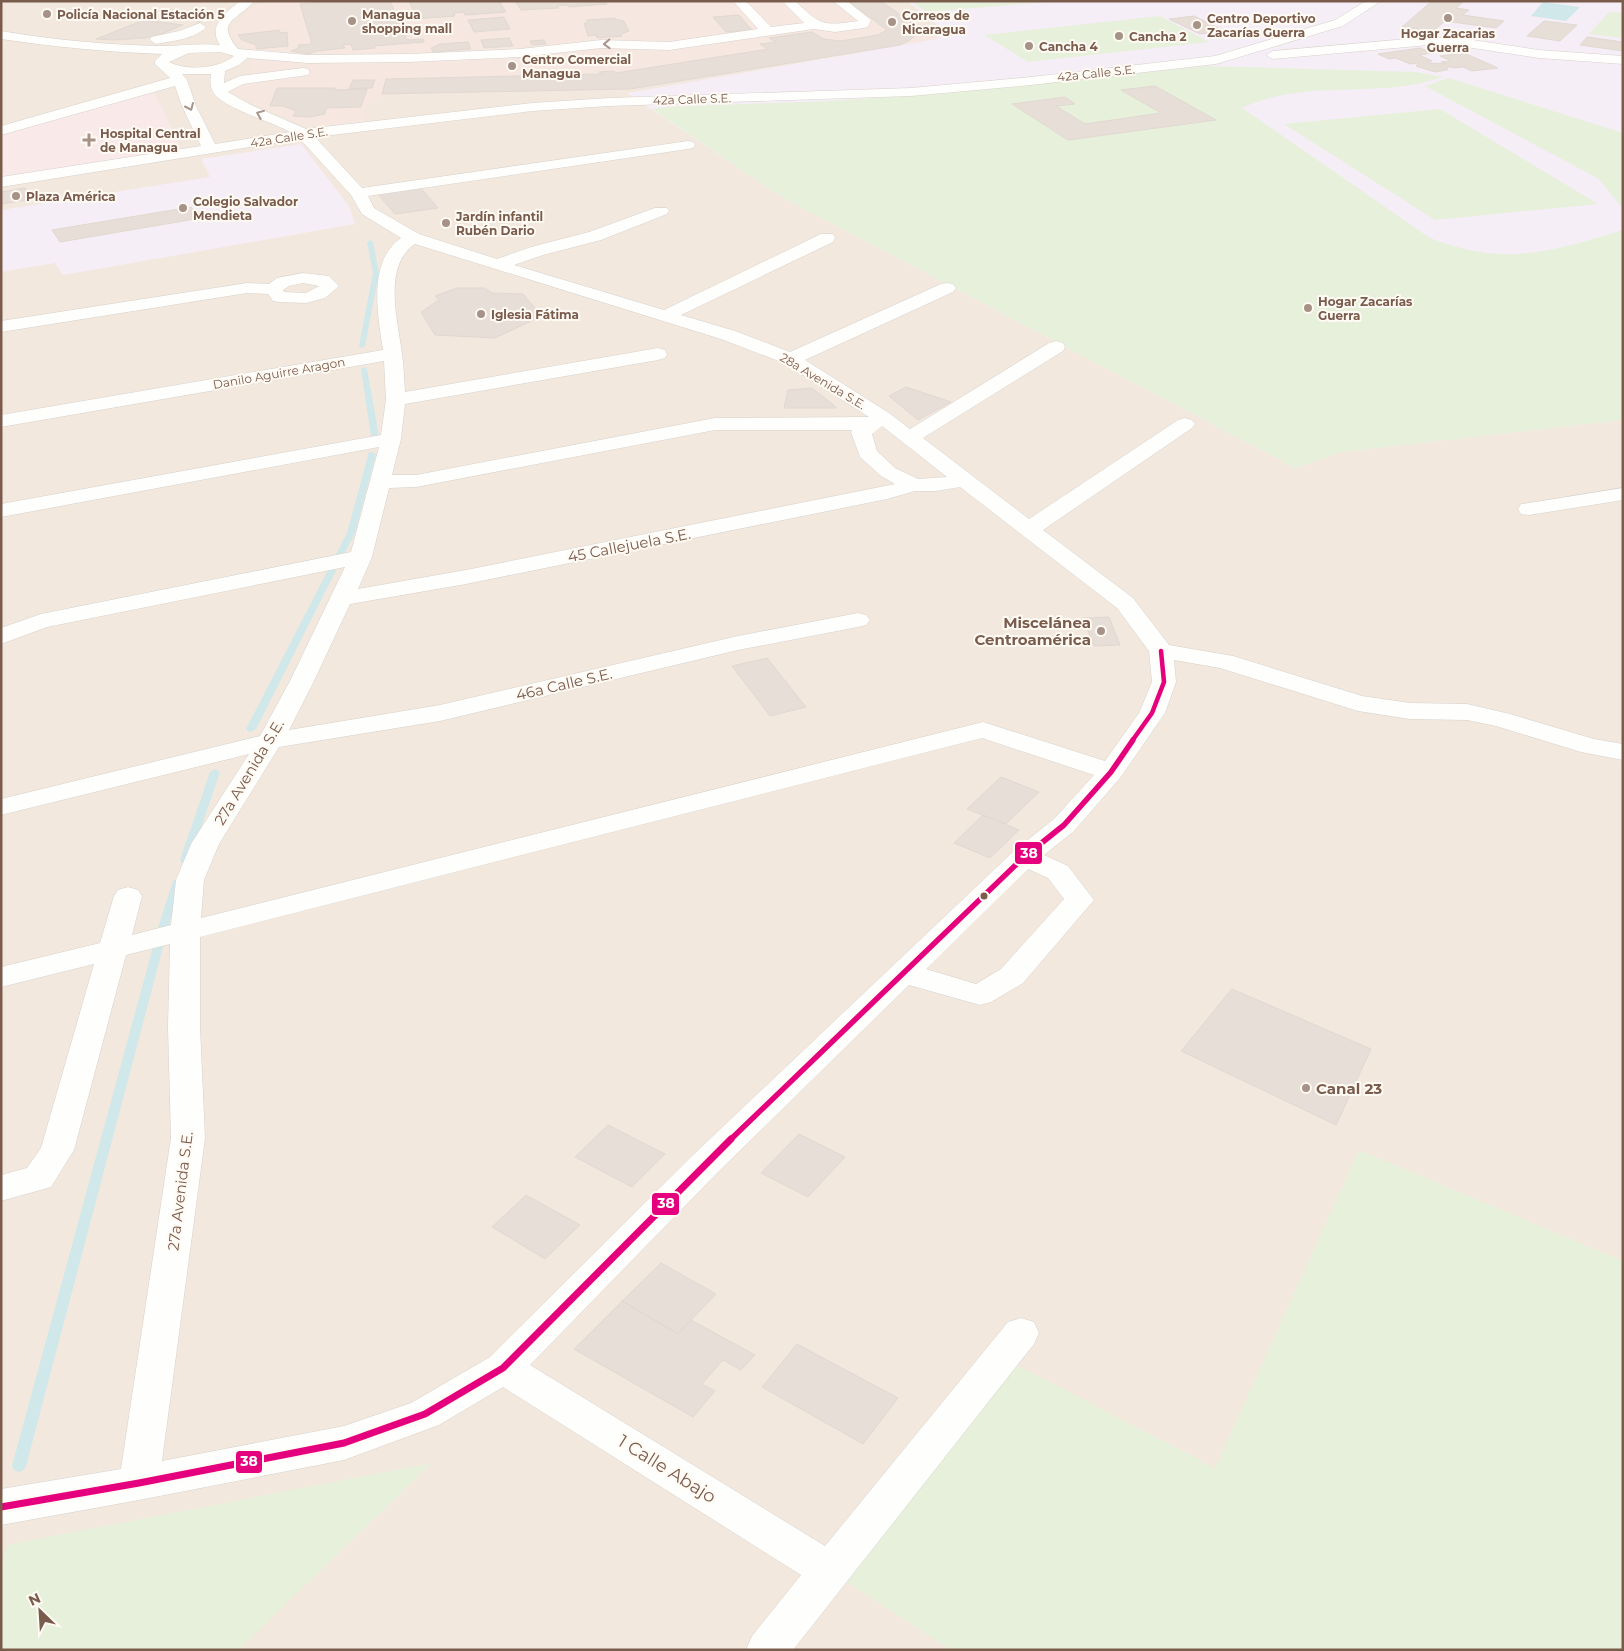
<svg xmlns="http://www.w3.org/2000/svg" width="1624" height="1651" font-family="Montserrat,sans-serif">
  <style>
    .residential { fill: #f2e8de }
    .commercial { fill: #f6e8e1 }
    .education { fill: #f6eef6 }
    .medical { fill: #fae9e9 }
    .green { fill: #e7f0db }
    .water { fill: #d0e8ea }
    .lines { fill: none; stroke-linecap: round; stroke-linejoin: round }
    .stream { fill: #d0e8ea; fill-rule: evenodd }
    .building { fill: #e6ded7; stroke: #e2d8d2 }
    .minor-casing { stroke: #d7d1cb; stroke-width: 1 }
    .minor { fill: #fefefd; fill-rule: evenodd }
    .bus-1-far2-casing { stroke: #fffaf3; stroke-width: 8 }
    .bus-1-far1-casing { stroke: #fffaf3; stroke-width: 9 }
    .bus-1-casing { stroke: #fffaf3; stroke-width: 11 }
    .bus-1-far2 { stroke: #e5007d; stroke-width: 4.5 }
    .bus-1-far1 { stroke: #e5007d; stroke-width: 5.5 }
    .bus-1 { stroke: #e5007d; stroke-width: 7 }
    .oneway { stroke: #a8958b }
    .poi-dot { fill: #a69286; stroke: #fffaf3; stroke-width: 2 }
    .bus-dot { fill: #7a5c4d; stroke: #fffaf3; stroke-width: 2 }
    .labels { text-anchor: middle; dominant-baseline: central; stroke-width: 4; stroke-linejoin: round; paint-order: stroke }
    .far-poi-label { font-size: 12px; font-weight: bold; fill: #7a5c4d; stroke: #fffaf3; text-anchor: start }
    .far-street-label { font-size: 12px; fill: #7a5c4d; stroke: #fffaf3 }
    .street-label { font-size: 15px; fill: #7a5c4d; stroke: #fffaf3 }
    .poi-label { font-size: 15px; font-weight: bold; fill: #7a5c4d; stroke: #fffaf3; text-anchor: end }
    .near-street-label { font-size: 18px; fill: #7a5c4d; stroke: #fffaf3 }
    .line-badge { stroke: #fffaf3; stroke-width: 2 }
    .badge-label { font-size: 14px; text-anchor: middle; font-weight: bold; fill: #fff }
  </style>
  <rect width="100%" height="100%" fill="#f9f5f0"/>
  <!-- residential -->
  <path class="residential" d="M1 1H1623V1650H1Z"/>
  <!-- commercial -->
  <path class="commercial" d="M268 1H884L938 39 630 90 384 95 363 108 367 121 312 128 228 94 248 80 254 53 228 35 250 9Z"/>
  <!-- education -->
  <path class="education" d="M907 1H1623V420L1342 452 1295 468 780 196 627 93 937 39 936 24Z
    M301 144 349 206 355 224 63 275 55 263 1 272V210L210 177 201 159Z"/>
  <!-- medical -->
  <path class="medical" d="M153 90 182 150 1 178V130Z"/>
  <!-- green -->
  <path class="green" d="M911 1H1059L926 12Z
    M1609 12 1623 13V38L1589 34Z
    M1160 16 1209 42 1028 62 984 35Z
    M1207 66 1416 72 1443 77C1434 79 1425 83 1417 84 1358 95 1297 82 1242 108L1430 238C1502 267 1552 252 1623 230V420L1342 452 1295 468 780 196 652 109 665 107 828 101 949 93Z
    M1449 78 1623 133V209L1599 179 1425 86Z
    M1440 109 1598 204 1435 220 1284 124Z
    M1359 1150 1623 1261V1650H951L830 1571 1001 1357 1215 1468Z
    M432 1463 238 1650H1V1567L7 1545Z"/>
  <!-- water -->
  <path class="water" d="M1543 2 1580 7 1566 21 1531 16Z"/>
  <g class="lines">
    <!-- stream -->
    <path class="stream" d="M370 240 373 242 379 273 365 346 362 348 359 346 373 273 367 242Z
      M364 367 367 369 379 436 375 438 371 436 361 369Z
      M369 452H372L376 454 355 533 256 729 251 732 248 731 246 729 347 533Z
      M215 769 220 772 190 860 185 863 181 862 180 860 210 772Z
      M178 878 183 881 170 921 26 1466 24 1470 19 1472 14 1470 12 1466 160 921 173 881Z"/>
  </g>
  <!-- building -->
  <path class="building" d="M336 1H390L407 40 423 39 424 42 374 46 375 48 353 50 351 44 343 45 345 48 317 51 308 54 291 51 299 48 298 45 312 44 300 4Z
    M409 1H499L506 12 465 15 464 12 454 13 455 16 400 20 398 17 416 16Z
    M515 1H605L607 4 569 7 568 5 557 6 559 8 521 10Z
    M848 1H881L918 27 920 31 910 40 900 45 630 89 382 94 386 79 601 74 599 72 614 71 616 73 768 49 760 44 776 42 769 38 812 32 824 39 841 41 878 35 887 30Z
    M1432 1H1464L1456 8 1469 10 1463 15 1504 21 1496 28 1445 21 1433 31 1402 27Z
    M739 15 752 30 726 32 713 17Z
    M1194 16 1225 31 1200 34 1169 19Z
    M504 17 510 29 474 32 468 20Z
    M615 18V19L624 21 629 31 621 34 622 36 597 38 596 35 588 36 584 23H587V20Z
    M144 20 183 25 159 35 145 38 114 40 96 39Z
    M1544 21 1577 25 1560 41 1527 36Z
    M279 30 280 33 287 32 288 46 256 49V45L242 40 238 35Z
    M1587 37 1623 42V51L1580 45Z
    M509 38 513 46 484 48 481 40Z
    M544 40 546 44 532 45 530 41Z
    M468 42 471 49 433 52 431 48 440 44Z
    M1420 48 1433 53 1419 55 1432 61H1427L1430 63 1446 64 1441 62 1451 61 1440 56 1464 53 1498 68 1472 71 1463 67 1455 68 1450 67H1448L1447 70 1435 72 1416 66 1419 63H1417L1410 64 1396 58 1389 59 1378 54Z
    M353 80H375L372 88 349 89Z
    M1155 86 1216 120 1068 140 1012 104 1065 97 1075 104 1056 106 1085 124 1161 113 1121 90Z
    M277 88H335V90L367 89 361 107 326 108 325 114 310 117 293 116 296 111 283 106H270Z
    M419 186 438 208 395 214 376 192Z
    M25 188 33 199 1 204V192Z
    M191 207 201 218 60 242 52 230Z
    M457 288H485L492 293 523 294 542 316 495 338 435 335 421 312 439 300 435 296Z
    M906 387 951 402 918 420 889 396Z
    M812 388 837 408H784L788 390Z
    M1109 617 1120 645 1094 646 1083 618Z
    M767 658 806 707 770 716 732 666Z
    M1001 777 1039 792 1006 824 967 809Z
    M983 815 1019 830 990 858 954 843Z
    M1232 989 1371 1049 1336 1125 1181 1051Z
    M608 1125 665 1154 632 1187 575 1157Z
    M799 1134 845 1157 808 1197 761 1173Z
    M526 1195 580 1225 545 1259 492 1227Z
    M661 1263 716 1294 678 1334 622 1301Z
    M622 1301 678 1334 691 1320 755 1355 741 1370 723 1360 702 1384 715 1391 693 1417 574 1349Z
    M797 1344 898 1398 863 1444 762 1387Z"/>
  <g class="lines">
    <defs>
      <path id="minor" d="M240 1H254C238 21 214 20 238 49L308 55 409 54 520 49 601 40 669 42 758 29 733 1H746L771 27 804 23 782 1H795C822 26 822 26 858 21L833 1H847L871 20 868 27 864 28 835 32 814 29 669 50 601 48 520 57 409 62 308 63 247 58 239 65 225 71 224 83 240 76 303 68 308 69 310 72 308 75 243 84 228 92 251 105 306 129 532 103 609 98 911 88 1031 77 1215 56 1335 20 1366 1H1381L1343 26 1216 64 1031 85 911 96 609 106 532 111 315 137 362 188 688 141 693 142 695 145 693 148 688 149 368 196 374 208 419 234 497 259 531 247 589 232 655 208H667L669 211 667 214 601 240 543 255 514 265 664 310 821 234H833L835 238 833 242 681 315 735 331 790 352 941 284 947 283 953 284 956 288 953 292 805 360 889 413 910 429 1049 343 1056 341 1063 343 1065 347 1063 351 923 438 1029 519 1178 420 1185 418 1192 420 1195 424 1192 428 1043 530 1133 598 1169 645 1233 656 1362 696 1410 703 1467 704 1510 714 1594 739 1623 744V760L1581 752 1496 726 1467 720 1410 719 1358 711 1220 668 1174 660 1176 682 1165 713 1120 778 1074 831 1044 855 1068 866 1094 900 1023 983 991 1002 980 1005 909 985 717 1173 530 1365 825 1546 1008 1322 1021 1318 1034 1322 1039 1333 1034 1344 793 1650H746L752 1636 801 1575 503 1387 439 1425 344 1460 139 1500 1 1525V1489L121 1469 171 1138 168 1027 170 944 126 955 74 1150 51 1187 1 1201V1175L27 1168 41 1148 94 964 1 987V967L100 943 114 896 118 890 128 887 138 890 142 896 132 935 171 925 176 880 191 844 249 754 1 815V799L260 736 290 681 345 567 47 627 1 644V628L41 614 351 552 379 447 1 517V504L381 435 386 400 384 361 1 427V415L383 350C378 316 367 261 401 238L362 214 351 195 300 139 1 187V177L201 146 182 106 175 86 1 135V126L170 78 155 64V61L162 54C108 52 55 47 1 39V31C54 40 108 45 162 46 182 46 201 43 220 45 207 26 226 12 240 1ZM220 52 234 56C218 69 187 71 169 62L189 53ZM182 74H211C210 80 210 87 213 92 222 108 273 122 290 132L215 144 196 106 187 80ZM415 244 721 339 784 363 869 417 715 418 416 475H392L401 439 405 404 658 360 665 358 667 354 665 350 658 348 405 392C404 380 404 366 402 354 398 321 382 266 415 244ZM882 426 947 477 918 479 895 468 877 451 872 434ZM715 430H852L851 432 860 457 881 476 895 484 466 570 358 589 372 557 389 488 416 487ZM960 487 1117 608 1149 651 1152 682 1139 713 1105 761 983 722 201 918 204 880 219 844 279 747 440 721 738 650 858 627 866 625 870 620 866 615 858 613 738 636 440 705 289 730 314 681 350 604 466 584 887 499 915 491H936ZM982 738 1094 775 1054 819 1014 851 693 1155 490 1357 411 1403 344 1426 162 1461 205 1138 200 1027V937ZM1028 869 1048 878 1064 899 1001 969 976 984 926 969Z
        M164 9 206 14 212 18 206 22 160 16 158 13Z
        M200 23 206 27C196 39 171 41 156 44L150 40 151 37 179 31Z
        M1429 37 1466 39 1539 50 1623 56V64L1539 58 1466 47 1429 45 1273 59 1266 55 1273 51Z
        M303 273 329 276 339 286 325 298 306 303 279 302 273 301 268 294 247 293 1 332V321L247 283 269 284 277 278ZM303 283 319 286 306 293 284 292 283 290 289 286Z
        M1623 488V500L1529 515 1521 514 1518 509 1521 504 1529 503Z"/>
    </defs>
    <!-- minor casing -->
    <use href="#minor" class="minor-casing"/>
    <!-- minor -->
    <use href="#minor" class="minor"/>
    <defs>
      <path id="bus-1-far2" d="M1132 741 1152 713 1164 682 1161 651"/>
      <path id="bus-1-far1" d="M730 1140 1024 857 1064 825 1111 772 1133 740"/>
      <path id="bus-1" d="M1 1507 139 1483 344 1443 425 1414 503 1368 731 1139"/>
    </defs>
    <!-- bus-1-far2 casing -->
    <use href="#bus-1-far2" class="bus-1-far2-casing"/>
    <!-- bus-1-far1 casing -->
    <use href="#bus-1-far1" class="bus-1-far1-casing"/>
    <!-- bus-1 casing -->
    <use href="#bus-1" class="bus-1-casing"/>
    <!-- bus-1-far2 -->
    <use href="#bus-1-far2" class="bus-1-far2"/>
    <!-- bus-1-far1 -->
    <use href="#bus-1-far1" class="bus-1-far1"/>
    <!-- bus-1 -->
    <use href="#bus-1" class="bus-1"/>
  </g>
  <!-- one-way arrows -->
  <defs><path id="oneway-chevron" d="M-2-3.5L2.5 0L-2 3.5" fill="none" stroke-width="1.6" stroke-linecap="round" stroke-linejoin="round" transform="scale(1.25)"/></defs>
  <g class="oneway">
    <use href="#oneway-chevron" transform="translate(607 44) rotate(178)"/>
    <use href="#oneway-chevron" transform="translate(190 107) rotate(66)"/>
    <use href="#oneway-chevron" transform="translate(260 114) rotate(-158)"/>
  </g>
  <!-- markers -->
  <g class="poi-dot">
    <circle cx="47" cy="14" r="5"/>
    <circle cx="1448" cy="18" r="5"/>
    <circle cx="352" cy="21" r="5"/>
    <circle cx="892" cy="22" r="5"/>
    <circle cx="1197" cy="25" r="5"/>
    <circle cx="1119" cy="36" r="5"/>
    <circle cx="1029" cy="46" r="5"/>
    <circle cx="512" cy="66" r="5"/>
    <path d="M86.5 132.5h5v5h5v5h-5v5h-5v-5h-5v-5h5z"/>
    <circle cx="16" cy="196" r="5"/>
    <circle cx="183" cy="208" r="5"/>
    <circle cx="446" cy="223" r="5"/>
    <circle cx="1308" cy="308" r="5"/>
    <circle cx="481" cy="314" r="5"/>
    <circle cx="1101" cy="631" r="5"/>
    <circle cx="1306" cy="1088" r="5"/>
  </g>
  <circle class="bus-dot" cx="984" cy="896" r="4.5"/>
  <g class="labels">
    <!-- far-poi labels -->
    <g class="far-poi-label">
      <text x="57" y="14">Policía Nacional Estación 5</text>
      <text x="362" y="14">Managua<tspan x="362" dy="14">shopping mall</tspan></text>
      <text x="902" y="15">Correos de<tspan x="902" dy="14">Nicaragua</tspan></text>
      <text x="1207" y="18">Centro Deportivo<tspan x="1207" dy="14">Zacarías Guerra</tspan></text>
      <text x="1448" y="33" text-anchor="middle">Hogar Zacarias<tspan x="1448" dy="14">Guerra</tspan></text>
      <text x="1129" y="36">Cancha 2</text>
      <text x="1039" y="46">Cancha 4</text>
      <text x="522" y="59">Centro Comercial<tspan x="522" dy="14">Managua</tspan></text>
      <text x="100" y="133">Hospital Central<tspan x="100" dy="14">de Managua</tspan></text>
      <text x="26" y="196">Plaza América</text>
      <text x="193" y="201">Colegio Salvador<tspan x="193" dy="14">Mendieta</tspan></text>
      <text x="456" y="216">Jardín infantil<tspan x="456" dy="14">Rubén Dario</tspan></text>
      <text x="1318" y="301">Hogar Zacarías<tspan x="1318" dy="14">Guerra</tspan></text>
      <text x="491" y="314">Iglesia Fátima</text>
    </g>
    <!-- far-street labels -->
    <g class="far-street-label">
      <text transform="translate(1096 73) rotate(-6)">42a Calle S.E.</text>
      <text transform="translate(692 99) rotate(-2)">42a Calle S.E.</text>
      <text transform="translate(289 137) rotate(-9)">42a Calle S.E.</text>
      <text transform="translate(279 373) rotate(-10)">Danilo Aguirre Aragon</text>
      <text transform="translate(823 381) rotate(31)">28a Avenida S.E.</text>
    </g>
    <!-- street labels -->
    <g class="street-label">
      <text transform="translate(629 545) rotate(-11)">45 Callejuela S.E.</text>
      <text transform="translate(564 684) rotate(-13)">46a Calle S.E.</text>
      <text transform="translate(249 772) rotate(-59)">27a Avenida S.E.</text>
      <text transform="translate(180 1191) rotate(-83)">27a Avenida S.E.</text>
    </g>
    <!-- poi labels -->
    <g class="poi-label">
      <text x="1091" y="622">Miscelánea<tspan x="1091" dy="17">Centroamérica</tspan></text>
      <text x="1316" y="1088" text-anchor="start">Canal 23</text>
    </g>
    <!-- near-street labels -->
    <g class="near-street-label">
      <text transform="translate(667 1469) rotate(32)">1 Calle Abajo</text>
    </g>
  </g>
  <g class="line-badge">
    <rect x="1014" y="841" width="29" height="24" rx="5" fill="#e5007d"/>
    <rect x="651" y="1192" width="29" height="24" rx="5" fill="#e5007d"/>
    <rect x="235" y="1450" width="28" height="24" rx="5" fill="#e5007d"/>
  </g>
  <g class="badge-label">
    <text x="1029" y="858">38</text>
    <text x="666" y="1208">38</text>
    <text x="249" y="1466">38</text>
  </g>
  <!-- border -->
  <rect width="1624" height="1651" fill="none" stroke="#7a5c4d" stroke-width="5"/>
  <!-- north arrow -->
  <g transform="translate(40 1611) rotate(335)" stroke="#fffaf3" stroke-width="4" paint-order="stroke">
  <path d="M0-4L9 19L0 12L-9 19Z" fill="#7a5c4d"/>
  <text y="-8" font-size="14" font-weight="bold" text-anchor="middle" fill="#7a5c4d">N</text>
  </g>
</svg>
